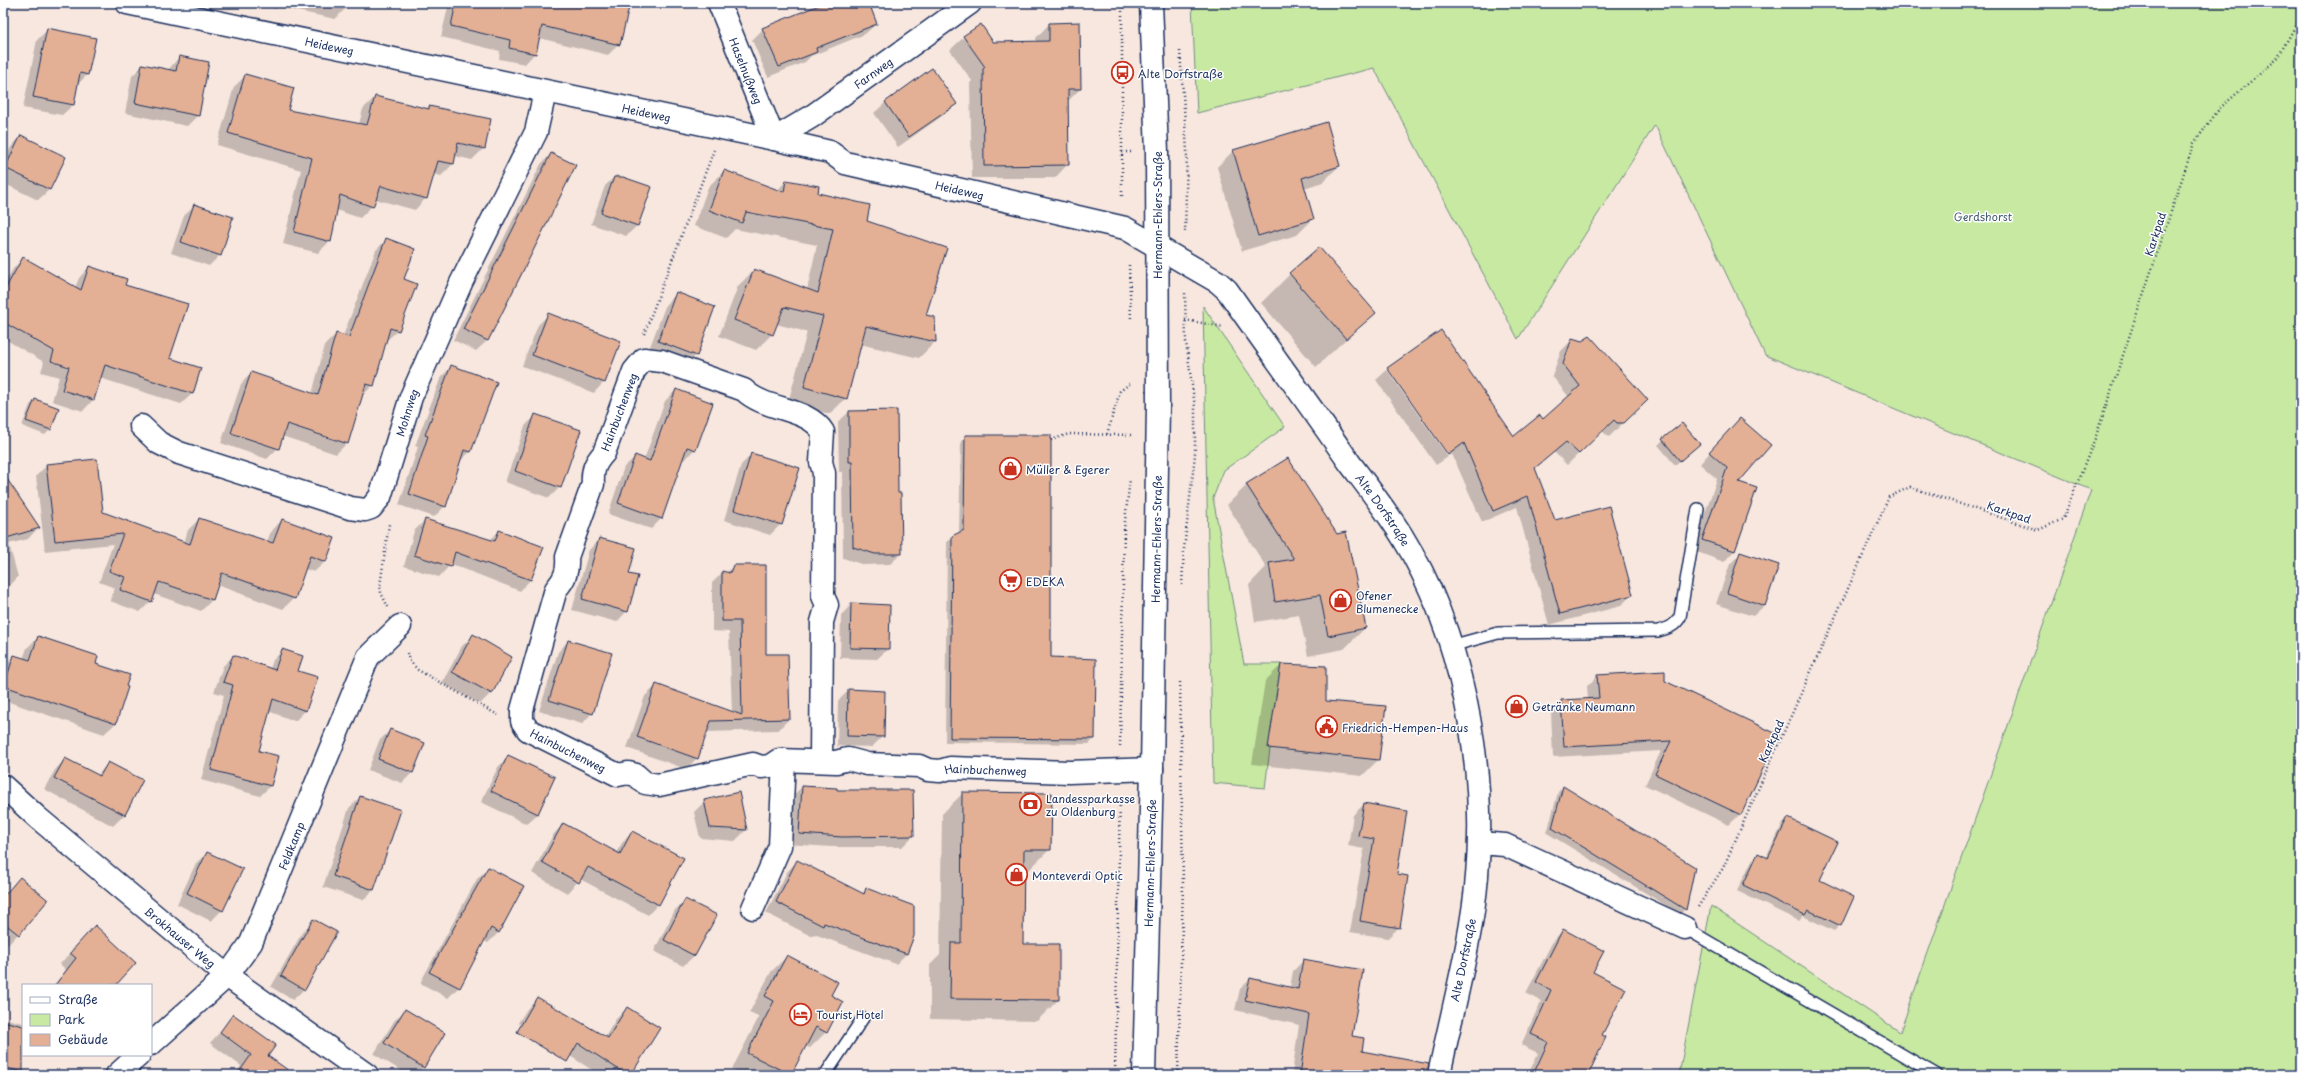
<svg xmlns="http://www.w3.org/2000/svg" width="2304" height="1078" font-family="'Playpen Sans',sans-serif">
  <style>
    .green { fill: #c8e9a2; stroke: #728c80 }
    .shadow { fill: #0003 }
    .building { fill: #e3b095; stroke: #1b2f5e }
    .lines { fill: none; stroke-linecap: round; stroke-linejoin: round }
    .service-casing { stroke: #1b2f5e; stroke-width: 14 }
    .minor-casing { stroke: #1b2f5e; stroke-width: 25 }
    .tertiary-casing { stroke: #1b2f5e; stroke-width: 25 }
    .path { stroke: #1b2f5e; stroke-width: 2.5; stroke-dasharray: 1 3; stroke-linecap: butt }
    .service { stroke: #fff; stroke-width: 11 }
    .minor { stroke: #fff; stroke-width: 22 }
    .tertiary { stroke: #fff; stroke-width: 22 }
    .labels { text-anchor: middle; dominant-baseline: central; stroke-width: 3; stroke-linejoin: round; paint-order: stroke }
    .street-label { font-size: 11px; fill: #1b2f5e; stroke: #fff }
    .poi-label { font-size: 11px; fill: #1b2f5e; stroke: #fff; text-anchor: start }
    .park-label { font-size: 11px; fill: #465e6f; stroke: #fff }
  </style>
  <rect width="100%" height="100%" fill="#f7e7df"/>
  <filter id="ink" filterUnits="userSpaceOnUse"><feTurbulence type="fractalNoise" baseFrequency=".025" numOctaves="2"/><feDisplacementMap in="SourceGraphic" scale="8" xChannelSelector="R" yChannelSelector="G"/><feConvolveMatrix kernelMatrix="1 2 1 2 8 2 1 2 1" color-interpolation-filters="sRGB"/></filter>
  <g filter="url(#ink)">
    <!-- green -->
    <path class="green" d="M1192 3H2301V1075H1679L1711 906 1900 1032 2091 490 1765 355 1655 125 1518 339 1374 68 1197 113Z
      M1203 306 1285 427 1224 470 1213 498 1244 664H1281L1265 788 1213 783Z"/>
    <!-- shadow -->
    <path class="shadow" d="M247 3H351L335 19 278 7 276 9Z
      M449 3H629L619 44 608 55 539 38 535 53 525 64 499 59 500 51 441 37Z
      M823 3H886L871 10 876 24 865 34 811 56 805 62 768 77 752 40 763 29Z
      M1049 24 1080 89 1067 102 1068 164 1055 178H972L970 83 972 81 950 50 964 37 980 25 992 43 1036 42V38Z
      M48 29 87 75 77 85 73 105 62 115 23 108 37 40Z
      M179 57 198 115 187 126 125 113 132 76 143 65 168 70Z
      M932 70 956 104 945 114 898 147 874 113 885 103Z
      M246 75 286 111 359 124 363 109 375 97 427 110 430 107 484 148 472 160 455 156 453 164 441 176 433 174 426 198 415 210 375 199 372 206 360 218 336 210 330 241 318 253 283 244 301 170 217 145 234 87Z
      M21 136 65 158 49 190 38 200 3 183V162L11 147Z
      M1233 151 1339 166 1323 182 1304 188 1313 219 1297 235 1242 251 1217 167Z
      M551 154 574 165 487 341 476 351 453 340 541 164Z
      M724 171 777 191 786 181 817 194 866 222 924 315 934 318 935 342 919 358 860 344 846 398 830 414 788 403 807 332 776 324 772 334 756 350 719 336 738 286 754 270 807 290 817 245 735 229 726 238 694 226 708 187Z
      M616 175 651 188 637 226 626 236 591 224 605 186Z
      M194 205 220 255 209 266 171 253 184 216Z
      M387 239 402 280 398 330 386 341 373 385 362 396 347 443 336 454 282 436 278 448 267 459 221 443 241 384 251 373 312 394 325 345 336 334 343 336 376 250Z
      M23 258 75 288 79 278 89 267 124 285 192 394 181 404 100 378 93 400 83 411 52 401 59 377 41 372 44 362 3 338V286L13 269Z
      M1290 274 1374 313 1316 367 1261 303Z
      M676 294 696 355 685 366 648 352 666 304Z
      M548 315 604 382 594 393 522 366 538 325Z
      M1441 332 1514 438 1543 420 1569 397 1552 376 1561 351 1572 340 1635 411 1609 437 1602 431 1567 465 1554 452 1534 469 1554 521 1632 594 1621 606 1549 625 1517 507 1482 522 1452 454 1450 456 1389 370H1387Z
      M452 366 470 452 459 462 445 506 434 517 399 505 418 447 415 446 441 377Z
      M1387 370 1448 457 1436 465 1376 380Z
      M676 390 695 449 684 460 682 459 661 519 651 529 608 514 624 467 635 457 644 460 665 401Z
      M35 400 50 430 45 435 22 426 30 405Z
      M849 412 901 554 890 564 864 565 843 558 842 472H839L838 422Z
      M536 415 560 487 549 498 505 482 525 426Z
      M1729 430 1738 482 1756 489 1734 551 1724 562 1692 550 1717 479 1700 464Z
      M966 436 1050 658 1094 739 1089 744 945 742 947 542 959 533 961 441Z
      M1663 440 1694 449 1675 465 1658 445Z
      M752 454 781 524 770 535 724 520 741 465Z
      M47 465 102 513 184 543 188 530 199 519 267 542 271 531 282 520 325 562 314 572 305 569 294 598 283 609 217 585 212 600 201 611 154 594 151 601 140 612 110 601 115 588 99 582 113 544 45 551 36 476Z
      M3 475 38 528 28 539 9 544 18 577 8 588 3 589Z
      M1247 485 1365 628 1344 649 1308 656 1299 615 1255 622 1249 585 1266 567 1227 505Z
      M425 520 490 540 499 531 542 548 530 580 520 591 451 564 439 577 404 566 414 531Z
      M599 539 627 611 617 622 572 610 589 550Z
      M1740 554 1764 606 1753 616 1716 604 1730 564Z
      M733 566 789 719 778 730 706 732 697 758 686 769 627 748 645 696 656 686 732 712 729 632 712 631V583L723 572 726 573Z
      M852 604 888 649 877 659 840 658 841 615Z
      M473 636 511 657 491 693 480 704 442 683 462 646Z
      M38 637 95 665 127 687 115 724 104 734 3 700 4 666 15 656 23 659 27 648Z
      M568 641 592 713 582 724 539 711 558 652Z
      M283 650 297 671 305 711 295 721 268 711 258 751 278 757 270 786 260 796 201 780 224 695 214 692 223 666 233 656 270 669 273 660Z
      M1281 665 1325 702 1378 760 1362 776 1252 764 1265 681Z
      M1598 676 1664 682 1740 814 1729 825 1645 785 1661 751 1553 757 1551 712 1561 701 1588 700 1587 686Z
      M849 690 883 736 872 747 837 746 838 701Z
      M390 730 413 772 402 783 368 770 379 741Z
      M509 756 538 813 527 824 481 802 498 767Z
      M65 759 97 776 108 763 142 781 124 815 113 826 44 789 55 770Z
      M802 787 836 789V791L913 836 902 847H831L788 844 791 797Z
      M1563 787 1685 909 1680 914 1547 833 1558 792Z
      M963 793 1050 849 1029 870H1023L1022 945 1058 1000 1037 1021 930 1019V965L940 955 942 814Z
      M738 794 746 830 735 841 700 838 694 812 705 801Z
      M360 797 374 890 363 900 323 887 349 808Z
      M1364 804 1396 875 1399 927 1388 938 1350 932 1364 849 1348 846 1353 815Z
      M1788 819 1840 925 1834 931 1803 916 1799 921 1737 891 1752 860 1758 854 1766 858 1782 825Z
      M563 824 616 853 622 843 632 832 658 904 648 915 580 879 567 893 532 873 553 835Z
      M207 853 222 910 211 921 177 904 196 863Z
      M797 861 862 894 866 890 906 954 896 964 814 934 811 936 766 913 787 872Z
      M488 868 499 932 488 943 484 941 459 987 448 998 420 983 477 879Z
      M20 878 18 934 8 945 3 941V896Z
      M686 900 715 915 694 956 683 966 654 951 675 910Z
      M314 920 304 989 293 1000 271 987 303 931Z
      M1563 930 1592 972 1601 1036 1587 1075H1528L1538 1053 1521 1045 1541 1001 1526 993 1553 941Z
      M85 937 112 985H54L66 970 60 964Z
      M787 956 829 996 826 1032 810 1048 805 1046 790 1075H744L732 1069 759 1017 749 1013 771 972Z
      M1304 960 1361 1052 1410 1075H1284L1286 1073 1292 1074 1299 1025 1235 1010 1240 989 1250 979 1290 988 1293 971Z
      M537 998 605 1037 616 1019 627 1008 630 1075H600L518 1023 527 1009Z
      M405 1010 423 1067 415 1075H408L374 1054 394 1021Z
      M234 1016 267 1056 293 1075H235L241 1066 210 1043Z
      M3 1018 23 1023 24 1055 20 1071 16 1075H3Z"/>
    <!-- building -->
    <path class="building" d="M456 3H630L620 45 542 26 536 54 509 48 510 40 451 26Z
      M824 3H869L877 24 816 48 817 52 779 67 762 28Z
      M1080 22 1081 89H1068L1069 165 984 166 983 69 985 67 963 36 981 24 993 42 1049 41V23Z
      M47 28 96 38 88 75 80 73 74 105 33 97Z
      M179 56 209 62 199 116 135 103 142 64 176 71Z
      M932 68 957 104 909 137 885 102Z
      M245 74 294 88 288 110 367 125 375 96 429 109V106L491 119 485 149 458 143 454 164 438 161 427 199 381 186 373 207 340 195 331 242 294 232 312 158 228 133Z
      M1327 122 1340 166 1302 178 1314 219 1258 236 1233 150Z
      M21 135 66 157 50 190 5 168Z
      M551 153 576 165 488 341 463 329Z
      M724 170 784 192 786 180 819 186 818 193 870 205 867 221 947 248 926 315 935 317 936 342 866 326 847 399 804 387 823 316 784 307 773 335 734 320 754 269 818 293 833 229 746 212 742 223 709 210Z
      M614 177H623L652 187 638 226 601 213Z
      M194 204 233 217 221 256 181 242Z
      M386 238 415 249 404 279 417 284 399 331 390 328 374 386 366 384 348 444 287 424 279 449 231 433 251 372 318 395 336 333 349 337Z
      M1319 247 1376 313 1346 339 1289 273Z
      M23 257 81 290 89 266 127 279 125 285 188 304 170 358 201 368 193 394 105 365 94 400 62 390 69 367 51 361 54 351 3 322V293Z
      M676 292 715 307 697 356 658 341Z
      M548 313 621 341 605 383 532 355Z
      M1441 330 1514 436 1540 415 1543 419 1580 386 1563 364 1572 338 1582 341 1590 336 1648 400 1624 423H1617L1614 420 1579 454 1566 442 1535 468 1555 520 1609 506 1633 595 1560 614 1528 496 1493 511 1464 443 1448 455 1387 368Z
      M451 365 497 382 471 452 464 450 446 507 409 494 428 436 425 435Z
      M676 389 713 403 696 450 687 447 662 519 618 503 635 455 650 461Z
      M35 399 59 408 51 430 26 421Z
      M897 410 898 493H901L902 554H875L853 547 852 462H849V411Z
      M535 414 581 430 561 488 515 471Z
      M1740 418 1771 445 1739 482 1757 488 1735 551 1702 540 1727 468 1709 452Z
      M1682 423 1700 444 1680 461 1662 439Z
      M965 435H1051V657L1096 659 1095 739 950 738 952 536 964 530Z
      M751 453 800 468 782 525 734 510Z
      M1288 458 1337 534 1346 532 1366 628 1328 636 1320 595 1275 602 1269 563 1294 559 1246 484Z
      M97 459 103 512 190 544 199 518 273 543 282 519 335 538 326 562 310 556 295 599 222 573 213 600 159 582 152 602 120 590 125 577 109 571 123 534 55 541 46 464Z
      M3 473 40 528 3 539Z
      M425 519 495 541 499 530 544 547 531 580 455 552 451 567 414 555Z
      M599 538 636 548 629 574 638 576 628 612 582 599Z
      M1740 552 1779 565 1765 606 1727 593Z
      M733 565H766V654H788L790 719 711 721 698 759 637 737 656 684 742 715 740 621H722V571L730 573Z
      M851 603 890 605 889 649 850 648Z
      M473 634 512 657 492 694 452 672Z
      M38 636 98 656 96 664 130 675 126 686 128 687 116 724 4 686 14 655 30 660Z
      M568 640 612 653 593 714 549 700Z
      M282 649 303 656 298 671 318 677 306 711 273 699 259 751 279 756 271 786 211 770 233 685 223 682 233 655 275 670Z
      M1281 664 1326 666V701L1386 706 1379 760 1268 748Z
      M1665 671V681L1779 735 1741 815 1655 774 1671 741 1564 747 1561 700 1599 698 1597 675Z
      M848 689 885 691 884 737 847 736Z
      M390 729 425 743 413 773 378 759Z
      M508 755 555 777 538 814 491 791Z
      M65 758 100 776 108 762 143 780 125 815 54 778Z
      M802 786 837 788V790H913L914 836 842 837 799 834Z
      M1563 786 1695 867 1686 910 1552 828Z
      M739 792 747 830 710 828 704 800Z
      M962 792 1052 793 1051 850H1024L1023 944H1059V1000L950 999 951 943H961Z
      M360 796 401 810 374 890 333 876Z
      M1364 803 1407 811 1397 874 1408 876 1400 928 1360 921 1374 839 1358 836Z
      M1788 818 1838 842 1820 880 1854 897 1841 926 1808 910 1805 915 1743 885 1758 853 1768 858Z
      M563 823 620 854 632 831 684 858 659 905 588 867 579 883 542 862Z
      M207 852 243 869 223 911 187 893Z
      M797 860 864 894 866 888 914 906V936L907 954 824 923 823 926 776 902Z
      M488 867 524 886 499 933 491 928 460 988 429 972Z
      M20 877 48 900 19 935 3 922V897Z
      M685 899 717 915 695 956 664 940Z
      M313 919 337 932 305 990 281 976Z
      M95 925 136 963 116 985H55L76 958 70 953Z
      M1563 929 1604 951 1593 972 1626 989 1602 1035 1606 1037 1588 1075H1533L1548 1042 1531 1034 1551 990 1536 982Z
      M787 955 838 982 831 995 843 1002 827 1033 816 1027 791 1075 747 1053 774 1001 765 996Z
      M1303 959 1363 970 1352 1036 1364 1038 1362 1051 1429 1064 1427 1075H1300L1309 1014 1245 1000 1250 978 1298 989Z
      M537 997 608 1038 627 1007 660 1028 631 1075H627L578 1043 567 1062 517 1032Z
      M405 1009 445 1033 424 1068 384 1043Z
      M233 1014 276 1045 268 1056 295 1075H237L251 1055 220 1032Z
      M3 1021 23 1026V1072L3 1067Z"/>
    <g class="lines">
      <defs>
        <path id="service" d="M1451 646 1498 633 1658 631C1669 628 1675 626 1680 617L1698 509
          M1685 928 1937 1075
          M825 1075 863 1018"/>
        <g id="minor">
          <path id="s1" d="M127 3 774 139 830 152 845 163 1125 228 1218 282 1227 290C1267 347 1309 404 1349 462 1367 486 1386 510 1402 536 1461 631 1487 765 1477 876 1472 940 1452 1011 1439 1075"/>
          <path id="s2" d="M719 3 774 139 811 117 970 3"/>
          <path id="s3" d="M141 426 159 443 179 453 350 508 365 510 371 508 380 497 411 397 461 283 536 132 545 92"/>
          <path id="s4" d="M821 761 822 622 827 605 823 596 824 473 821 462 823 432C808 407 765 411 744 390L662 361 644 359 634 371 604 453C595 463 592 470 593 484L567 557C568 571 565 579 556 589L522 710V721L528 730 618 775 628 773 636 775 645 783 659 785 753 764 761 767 770 766 779 760 836 762 848 759 867 764 919 766 928 770 940 771 950 768 1069 772 1152 769"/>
          <path id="s5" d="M3 786 38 818 227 976 367 1075"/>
          <path d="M1479 843 1505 845 1685 928"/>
          <path d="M753 908 780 846 784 760"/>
          <path id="s6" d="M151 1044 227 976 251 943 368 657 400 626"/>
          <path d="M117 1075 139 1055"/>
        </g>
        <g id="tertiary">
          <path id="s7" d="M1144 1075 1152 769 1158 406 1157 152 1151 3"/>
        </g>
      </defs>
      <!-- service casing -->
      <use href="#service" class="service-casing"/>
      <!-- minor casing -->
      <use href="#minor" class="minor-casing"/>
      <!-- tertiary casing -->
      <use href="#tertiary" class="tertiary-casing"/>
      <!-- path -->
      <path class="path" d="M1122 3V198
        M1180 51 1187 151 1185 234
        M1122 152H1133
        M1129 265 1131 320
        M1185 320 1224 327
        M644 334 714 150
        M1107 434 1120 391 1132 382
        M1051 440 1069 434 1133 435
        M1182 585 1184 549 1195 455V407L1186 342 1185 291
        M388 607 381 593 380 586 389 524
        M407 653 409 660 418 670 498 715
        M1120 746 1124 529 1130 479
        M1698 907 1723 868 1889 497 1910 487 2038 530 2063 519 2096 436 2194 143 2220 108 2277 59 2301 16
        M1115 1075 1120 795
        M1178 1075 1183 885 1180 682"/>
      <!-- service -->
      <use href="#service" class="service"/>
      <!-- minor -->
      <use href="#minor" class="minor"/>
      <!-- tertiary -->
      <use href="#tertiary" class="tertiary"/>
    </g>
  </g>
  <!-- icons -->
  <defs>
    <symbol id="bus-ring" viewBox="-11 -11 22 22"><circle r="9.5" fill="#fff" stroke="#c8321e" stroke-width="1.5"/><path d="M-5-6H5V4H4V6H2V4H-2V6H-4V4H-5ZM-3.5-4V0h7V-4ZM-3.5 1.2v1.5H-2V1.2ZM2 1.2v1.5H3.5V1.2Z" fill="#c8321e"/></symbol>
    <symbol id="shop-ring" viewBox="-11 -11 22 22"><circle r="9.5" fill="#fff" stroke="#c8321e" stroke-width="1.5"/><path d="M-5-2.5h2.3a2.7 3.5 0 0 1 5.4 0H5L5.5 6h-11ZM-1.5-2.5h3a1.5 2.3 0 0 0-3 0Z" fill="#c8321e"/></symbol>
    <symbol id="supermarket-ring" viewBox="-11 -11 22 22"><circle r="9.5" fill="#fff" stroke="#c8321e" stroke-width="1.5"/><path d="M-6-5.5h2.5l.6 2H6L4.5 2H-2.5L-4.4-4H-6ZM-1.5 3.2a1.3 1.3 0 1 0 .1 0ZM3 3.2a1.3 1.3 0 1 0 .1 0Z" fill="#c8321e"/></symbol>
    <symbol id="civic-ring" viewBox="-11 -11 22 22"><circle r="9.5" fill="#fff" stroke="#c8321e" stroke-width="1.5"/><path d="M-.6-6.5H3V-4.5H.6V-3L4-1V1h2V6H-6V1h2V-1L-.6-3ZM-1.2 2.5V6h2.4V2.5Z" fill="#c8321e"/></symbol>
    <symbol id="bank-ring" viewBox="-11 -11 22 22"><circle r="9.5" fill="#fff" stroke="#c8321e" stroke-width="1.5"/><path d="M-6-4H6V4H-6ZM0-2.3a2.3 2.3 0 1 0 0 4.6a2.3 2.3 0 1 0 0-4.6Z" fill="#c8321e"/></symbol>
    <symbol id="hotel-ring" viewBox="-11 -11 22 22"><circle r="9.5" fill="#fff" stroke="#c8321e" stroke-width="1.5"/><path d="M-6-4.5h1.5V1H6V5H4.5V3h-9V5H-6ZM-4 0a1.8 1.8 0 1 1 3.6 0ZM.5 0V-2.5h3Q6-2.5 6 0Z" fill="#c8321e"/></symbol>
  </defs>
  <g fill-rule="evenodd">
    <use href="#bus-ring" x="1110" y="60" width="25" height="25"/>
    <use href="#shop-ring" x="998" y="456" width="25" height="25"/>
    <use href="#supermarket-ring" x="998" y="568" width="25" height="25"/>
    <use href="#shop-ring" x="1328" y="588" width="25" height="25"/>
    <use href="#shop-ring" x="1504" y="694" width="25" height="25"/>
    <use href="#civic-ring" x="1314" y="714" width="25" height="25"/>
    <use href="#bank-ring" x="1018" y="792" width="25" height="25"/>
    <use href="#shop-ring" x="1004" y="862" width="25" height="25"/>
    <use href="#hotel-ring" x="788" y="1002" width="25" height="25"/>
  </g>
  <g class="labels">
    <!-- street labels -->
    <g class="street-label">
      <text stroke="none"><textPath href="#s1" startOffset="207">Heideweg</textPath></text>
      <text stroke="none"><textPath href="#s2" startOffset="73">Haselnußweg</textPath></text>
      <text stroke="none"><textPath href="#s2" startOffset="266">Farnweg</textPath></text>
      <text stroke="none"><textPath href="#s1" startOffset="531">Heideweg</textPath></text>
      <text stroke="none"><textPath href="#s1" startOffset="855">Heideweg</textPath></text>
      <text transform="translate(1157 215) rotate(-90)">Hermann-Ehlers-Straße</text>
      <text transform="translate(2155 234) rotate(-72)">Karkpad</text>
      <text transform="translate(619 412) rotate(-69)">Hainbuchenweg</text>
      <text stroke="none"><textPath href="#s3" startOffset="351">Mohnweg</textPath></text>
      <text stroke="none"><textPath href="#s1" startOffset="1414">Alte Dorfstraße</textPath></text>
      <text transform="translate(2009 512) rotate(19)">Karkpad</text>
      <text stroke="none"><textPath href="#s7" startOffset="536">Hermann-Ehlers-Straße</textPath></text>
      <text transform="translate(1771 741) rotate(-66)">Karkpad</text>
      <text stroke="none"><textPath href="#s4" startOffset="969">Hainbuchenweg</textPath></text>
      <text stroke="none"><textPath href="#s4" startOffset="1403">Hainbuchenweg</textPath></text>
      <text stroke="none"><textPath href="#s6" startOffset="248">Feldkamp</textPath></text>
      <text stroke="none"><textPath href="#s7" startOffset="212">Hermann-Ehlers-Straße</textPath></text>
      <text stroke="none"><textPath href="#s5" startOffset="233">Brokhauser Weg</textPath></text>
      <text transform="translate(1463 960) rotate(-78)">Alte Dorfstraße</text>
    </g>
    <!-- poi labels -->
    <g class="poi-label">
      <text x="1138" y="73">Alte Dorfstraße</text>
      <text x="1026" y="469">Müller &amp; Egerer</text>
      <text x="1026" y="581">EDEKA</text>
      <text x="1356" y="595">Ofener<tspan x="1356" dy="13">Blumenecke</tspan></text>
      <text x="1532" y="706">Getränke Neumann</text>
      <text x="1342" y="727">Friedrich-Hempen-Haus</text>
      <text x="1046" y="798">Landessparkasse<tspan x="1046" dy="13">zu Oldenburg</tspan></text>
      <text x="1032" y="875">Monteverdi Optic</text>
      <text x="816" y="1014">Tourist Hotel</text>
    </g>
    <!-- park labels -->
    <g class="park-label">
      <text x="1983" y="216">Gerdshorst</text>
    </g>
  </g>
  <!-- margin -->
  <rect width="2304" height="1078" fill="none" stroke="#fff" stroke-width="16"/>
  <rect x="8" y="8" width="2288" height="1062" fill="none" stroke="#1b2f5e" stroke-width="1.5" filter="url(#ink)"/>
  <!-- legend -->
  <rect x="22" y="984" width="130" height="72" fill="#ffffff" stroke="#a4acbf"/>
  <rect x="30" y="997" width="20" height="6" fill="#ffffff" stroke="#a4acbf"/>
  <text x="58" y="1004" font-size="12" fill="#1b2f5e">Straße</text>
  <rect x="30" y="1014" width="20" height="12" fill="#c8e9a2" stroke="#a4acbf"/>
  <text x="58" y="1024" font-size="12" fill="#1b2f5e">Park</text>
  <rect x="30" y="1034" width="20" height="12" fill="#e3b095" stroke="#a4acbf"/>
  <text x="58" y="1044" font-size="12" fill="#1b2f5e">Gebäude</text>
</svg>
